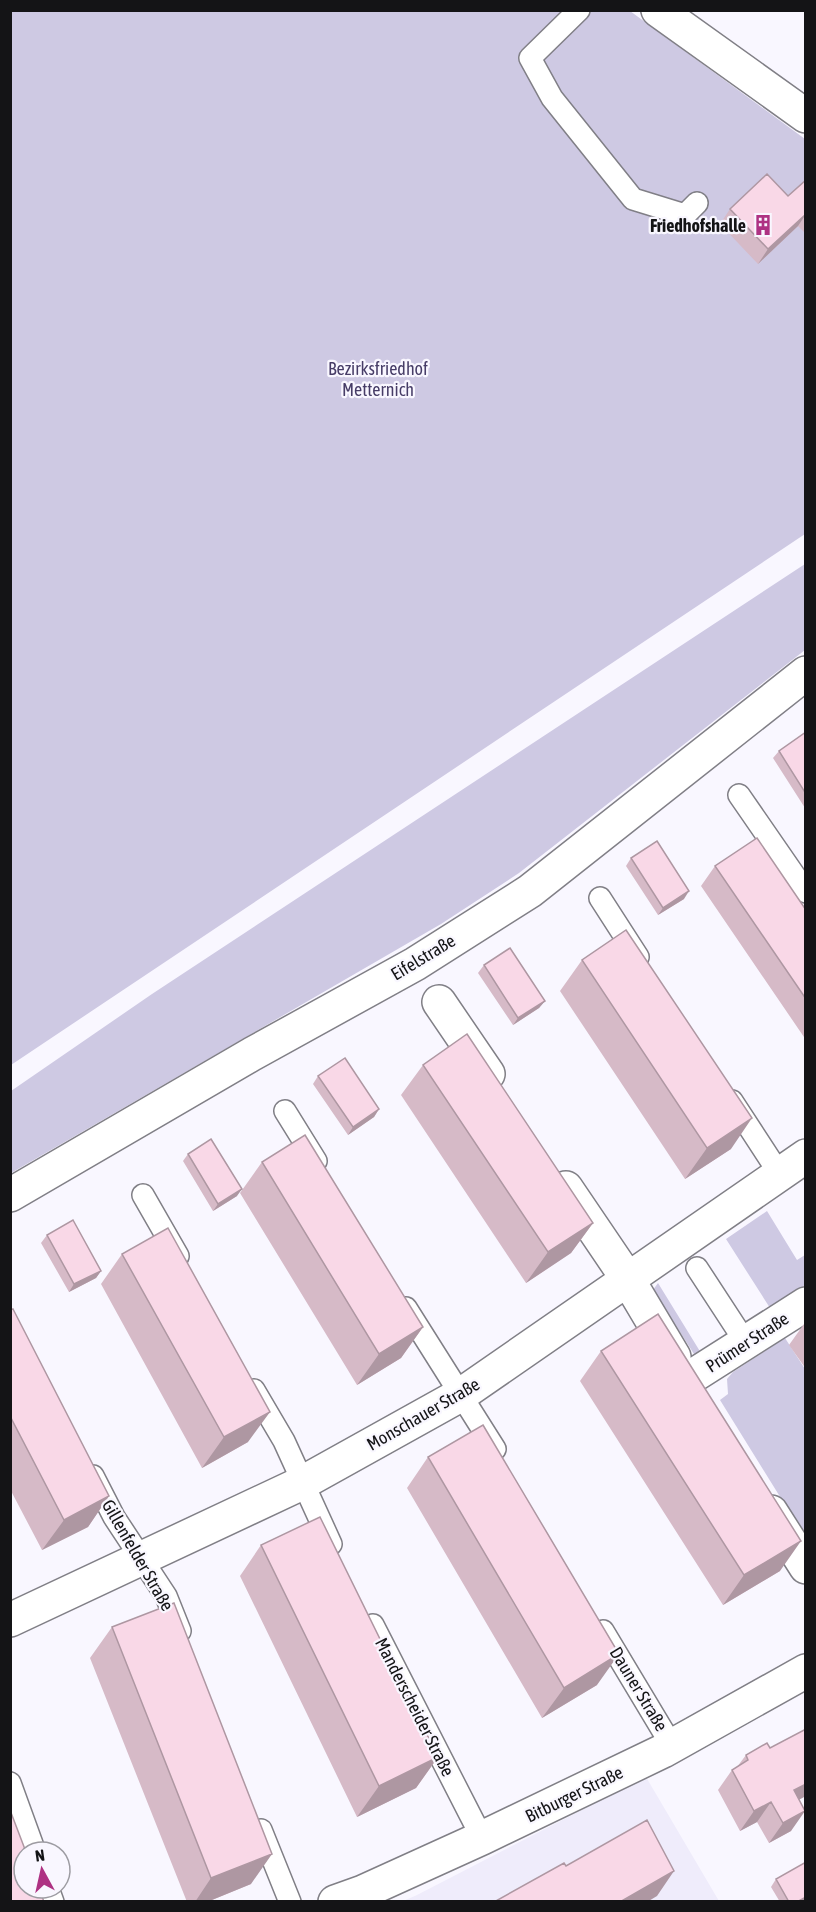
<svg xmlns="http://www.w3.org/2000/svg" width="816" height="1912" font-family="'Asap Condensed',sans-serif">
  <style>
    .built { fill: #efecfb }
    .green { fill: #cec9e3 }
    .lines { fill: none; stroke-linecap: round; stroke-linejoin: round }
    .service-casing { stroke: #807f86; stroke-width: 24 }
    .minor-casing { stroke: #807f86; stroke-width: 36 }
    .tertiary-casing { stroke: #807f86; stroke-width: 36 }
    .service { stroke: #fff; stroke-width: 21 }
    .minor { stroke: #fff; stroke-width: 33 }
    .tertiary { stroke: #fff; stroke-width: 33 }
    .wall { fill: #d6bac7 }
    .shaded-wall { fill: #ae97a2 }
    .building { fill: #f9d8e7; stroke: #ae97a2; stroke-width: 1.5 }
    .labels { text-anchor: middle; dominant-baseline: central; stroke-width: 4.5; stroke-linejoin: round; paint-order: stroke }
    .poi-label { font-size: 18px; font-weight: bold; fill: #141416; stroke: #f9f7ff; text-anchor: end }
    .park-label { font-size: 18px; fill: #473d67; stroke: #f9f7ff }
    .street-label { font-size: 18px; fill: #141416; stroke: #f9f7ff }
  </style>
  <rect width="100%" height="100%" fill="#f9f7ff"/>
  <!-- built -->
  <path class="built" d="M646 1777 719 1901 401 1902 417 1895Z"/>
  <!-- green -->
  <path class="green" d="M11 11H630L805 139V534L11 1065Z
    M805 564V650L519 873 441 924 11 1173V1091L152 994Z
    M767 1211 797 1260 805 1255V1285L770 1308 726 1239Z
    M658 1283 701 1353 694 1354 653 1290Z
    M785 1338 805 1369V1537L720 1400 728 1394 727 1379 733 1372Z"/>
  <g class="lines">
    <defs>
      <path id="service" d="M579 10 530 58 552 98 633 199 685 215 697 203
        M739 795 806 892
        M600 898 638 957
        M732 1101 779 1173
        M285 1111 316 1161
        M143 1195 178 1256
        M697 1268 746 1343
        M406 1308 495 1449
        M254 1390 284 1441 331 1544
        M93 1476 114 1517 166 1596 180 1631
        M373 1625 482 1838
        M603 1631 672 1746
        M10 1783 35 1852
        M261 1830 290 1902
        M48 1888 53 1902"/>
      <path id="minor" d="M439 1002 488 1074
        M566 1188 627 1278 674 1357
        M10 1195 252 1054 415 964 530 891 806 673
        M688 1379 806 1304
        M771 1512 806 1567
        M10 1620 302 1483 462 1394 806 1156
        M335 1902 363 1892 482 1838 663 1751 806 1671"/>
      <path id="tertiary" d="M658 10 806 116"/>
    </defs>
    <!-- service casing -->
    <use href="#service" class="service-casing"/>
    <!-- minor casing -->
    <use href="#minor" class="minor-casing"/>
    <!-- tertiary casing -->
    <use href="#tertiary" class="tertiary-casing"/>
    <!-- service -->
    <use href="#service" class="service"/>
    <!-- minor -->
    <use href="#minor" class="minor"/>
    <!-- tertiary -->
    <use href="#tertiary" class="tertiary"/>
  </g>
  <!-- wall -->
  <path class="wall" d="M806 180V234L798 226 758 264 720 224 730 209 788 196Z
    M806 732V808H805L773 758 779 751Z
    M631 858 684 899 658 915 626 866Z
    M715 866 806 910V1040L701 886Z
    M582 960 731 1149 685 1179 560 991Z
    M484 965 545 1001 539 1008 513 1025 478 973Z
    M423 1065 593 1223 571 1253 526 1283 401 1095Z
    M318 1076 379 1109 374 1117 348 1135 313 1084Z
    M188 1154 237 1196 213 1211 183 1161Z
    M262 1162 423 1327 401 1358 357 1385 240 1193Z
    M47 1235 101 1271 96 1278 69 1292 41 1243Z
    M122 1254 248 1442 202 1468 101 1284Z
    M10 1310 109 1496 88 1527 42 1550 10 1489Z
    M806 1323V1369L789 1345 804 1324Z
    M601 1351 780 1571 723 1605 580 1381Z
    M428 1457 597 1685 542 1718 407 1488Z
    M261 1545 438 1757 416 1788 357 1817 240 1576Z
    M112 1627 251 1884 207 1902H187L90 1658Z
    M746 1755 799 1800 791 1831 769 1843 757 1822 740 1831 718 1790 732 1770 737 1767Z
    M776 1879 806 1901 780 1902 771 1887Z"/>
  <!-- shaded-wall -->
  <path class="shaded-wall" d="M806 214 798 226 758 264 768 249Z
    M689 891 684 899 658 915 663 908Z
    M545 1001 539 1008 513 1025 518 1018Z
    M379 1109 374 1117 348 1135 353 1127Z
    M752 1118 731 1149 685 1179 707 1148Z
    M242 1189 237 1196 213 1211 218 1204Z
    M593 1223 571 1253 526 1283 548 1252Z
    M101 1271 96 1278 69 1292 74 1284Z
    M423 1327 401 1358 357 1385 379 1354Z
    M270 1412 248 1442 202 1468 224 1437Z
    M109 1496 88 1527 42 1550 64 1520Z
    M801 1541 780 1571 723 1605 744 1575Z
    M619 1654 597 1685 542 1718 564 1688Z
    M438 1757 416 1788 357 1817 379 1786Z
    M806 1784V1796L780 1810 794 1790Z
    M771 1802 757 1822 740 1831 754 1811Z
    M805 1811 791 1831 769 1843 783 1823Z
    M272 1854 251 1884 207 1902H195L211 1878Z
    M674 1871 657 1896 647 1902H620Z
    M806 1897V1901L805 1902H797Z"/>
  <!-- building -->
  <path class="building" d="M767 174 788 196 806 180V214L768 249 730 209Z
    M806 732V794L779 751Z
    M757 838 806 910V999L715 866Z
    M657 841 689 891 663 908 631 858Z
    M626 930 752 1118 707 1148 582 960Z
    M510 948 545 1001 518 1018 484 965Z
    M467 1034 593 1223 548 1252 423 1065Z
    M345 1058 379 1109 353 1127 318 1076Z
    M305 1135 423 1327 379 1354 262 1162Z
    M211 1139 242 1189 218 1204 188 1154Z
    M73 1220 101 1271 74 1284 47 1235Z
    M168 1228 270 1412 224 1437 122 1254Z
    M13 1309 109 1496 64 1520 10 1416V1310Z
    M658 1314 801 1541 744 1575 601 1351Z
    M483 1425 619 1654 564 1688 428 1457Z
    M320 1517 438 1757 379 1786 261 1545Z
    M174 1603 272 1854 211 1878 112 1627Z
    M806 1729V1784L794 1790 805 1811 783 1823 771 1802 754 1811 732 1770 748 1760 746 1755 767 1743 770 1748Z
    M10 1810 26 1852H24V1888H39L44 1902H10Z
    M647 1820 674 1871 620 1902H494L564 1863 566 1866Z
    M806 1862V1897L797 1902H789L776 1879Z"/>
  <!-- icons -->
  <defs>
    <symbol id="building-bare" viewBox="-9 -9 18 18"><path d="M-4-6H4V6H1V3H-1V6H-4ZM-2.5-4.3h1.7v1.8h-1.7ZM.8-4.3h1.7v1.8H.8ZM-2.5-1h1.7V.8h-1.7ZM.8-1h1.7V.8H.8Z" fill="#ae3283" stroke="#f9f7ff" stroke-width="2.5" paint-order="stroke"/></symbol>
  </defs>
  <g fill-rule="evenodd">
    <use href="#building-bare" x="748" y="210" width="30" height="30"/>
  </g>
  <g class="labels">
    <!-- poi labels -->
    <g class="poi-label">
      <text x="746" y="225">Friedhofshalle</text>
    </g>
    <!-- park labels -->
    <g class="park-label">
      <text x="378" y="368">Bezirksfriedhof<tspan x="378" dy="21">Metternich</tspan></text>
    </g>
    <!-- street labels -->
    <g class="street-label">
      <text transform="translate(423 957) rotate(-31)">Eifelstraße</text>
      <text transform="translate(747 1342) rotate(-33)">Prümer Straße</text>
      <text transform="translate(423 1414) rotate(-30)">Monschauer Straße</text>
      <text transform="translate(138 1555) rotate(60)">Gillenfelder Straße</text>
      <text transform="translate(639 1689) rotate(59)">Dauner Straße</text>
      <text transform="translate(415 1707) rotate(63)">Manderscheider Straße</text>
      <text transform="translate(574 1794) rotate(-26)">Bitburger Straße</text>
    </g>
  </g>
  <!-- border -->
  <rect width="816" height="1912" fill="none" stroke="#141416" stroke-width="24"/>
  <!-- north arrow -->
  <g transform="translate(42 1870) rotate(352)"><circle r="28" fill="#f9f7ff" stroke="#9d9ca2" stroke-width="1.5"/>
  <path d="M0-4.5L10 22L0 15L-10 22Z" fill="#ae3283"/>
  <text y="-9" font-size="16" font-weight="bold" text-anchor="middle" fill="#141416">N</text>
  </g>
</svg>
